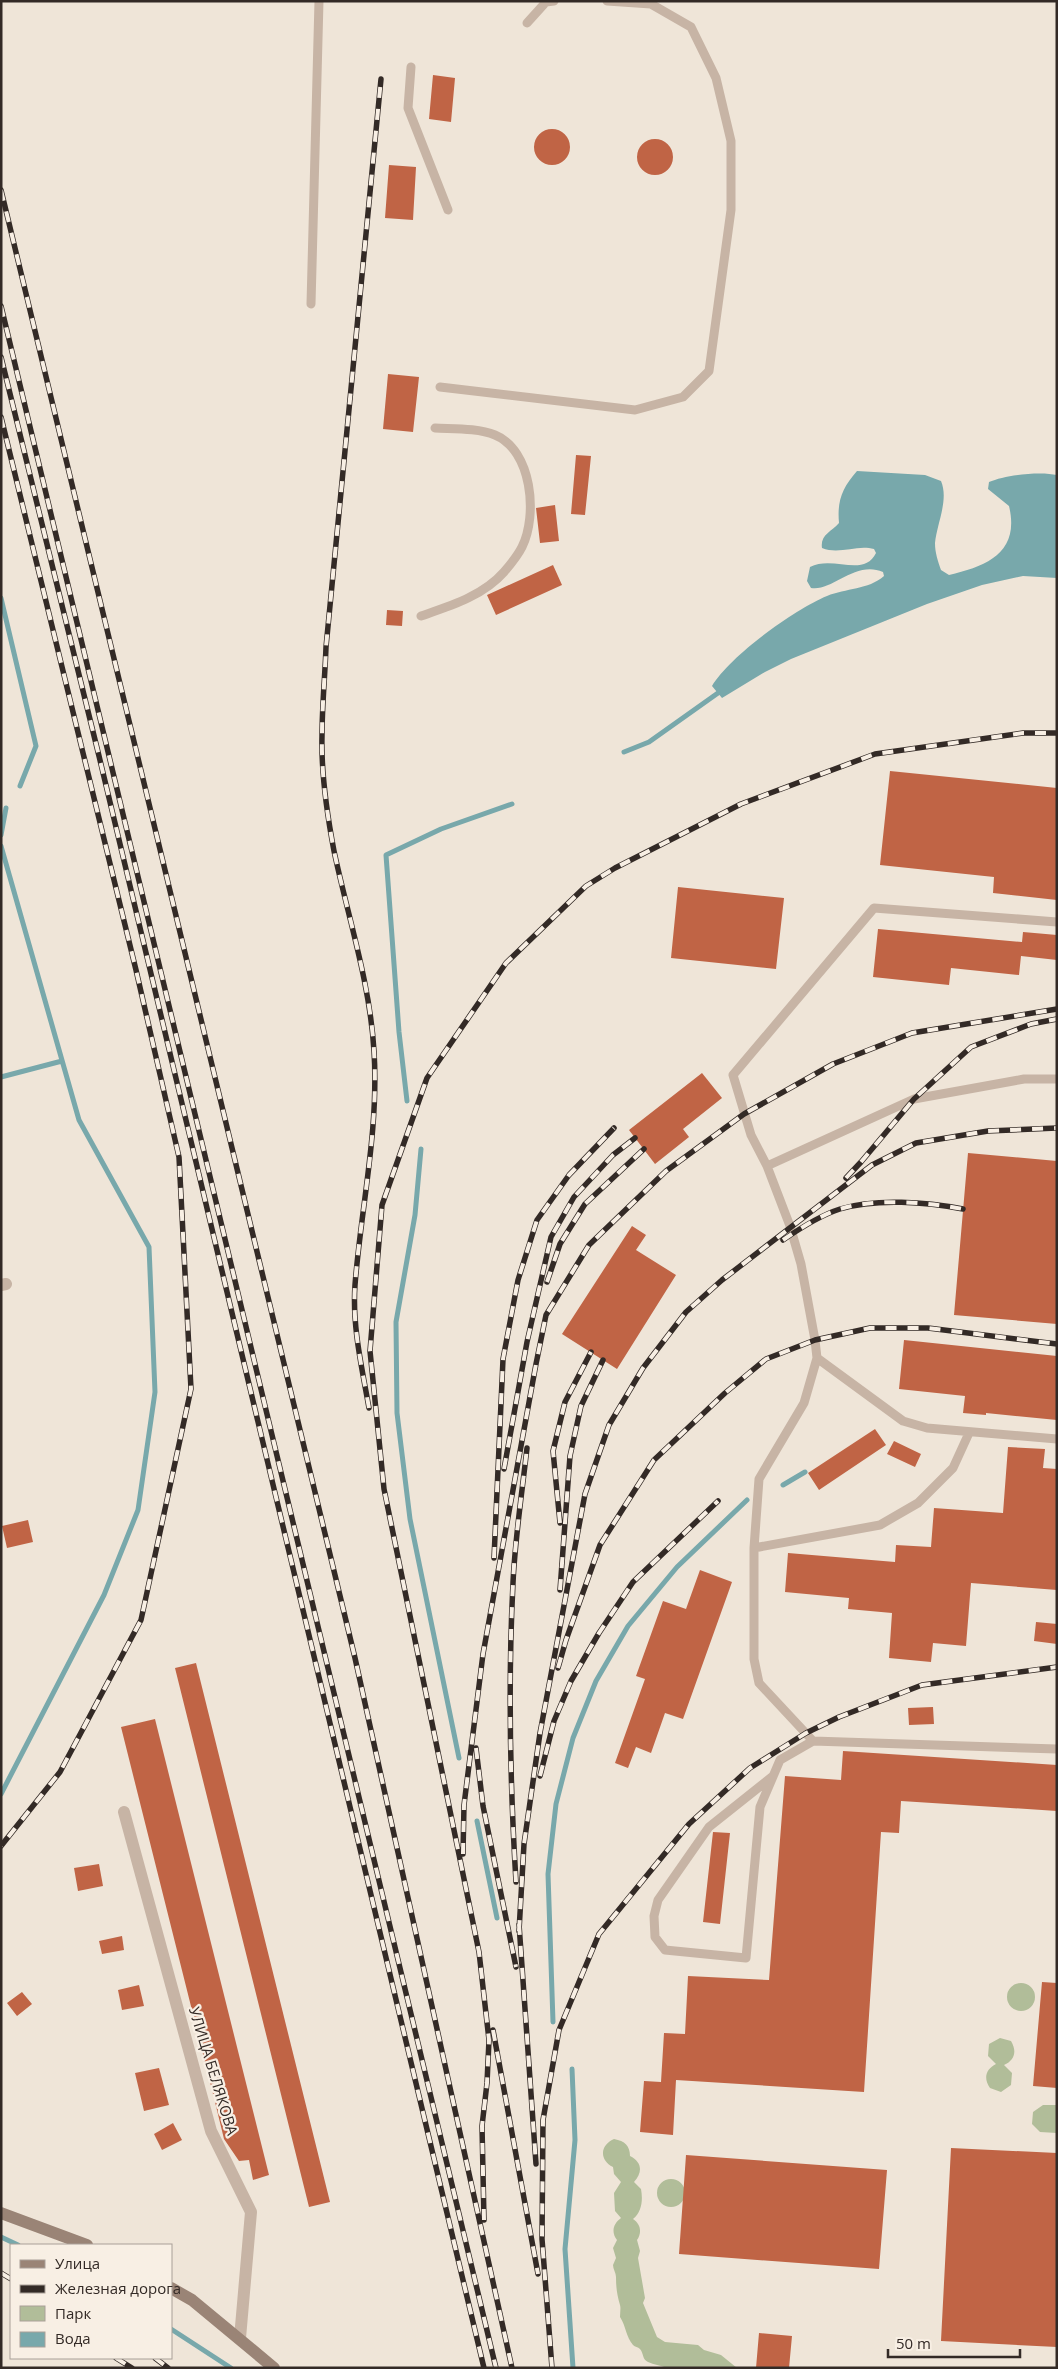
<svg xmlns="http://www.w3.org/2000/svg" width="1058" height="2369" font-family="'Open Sans',sans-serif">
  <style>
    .green { fill: #b1bd99 }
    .water { fill: #78a8ab }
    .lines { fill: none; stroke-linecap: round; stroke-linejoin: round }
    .stream { stroke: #78a8ab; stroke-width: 5 }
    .building { fill: #c06445 }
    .lane { stroke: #c7b4a5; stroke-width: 9 }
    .street { stroke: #c7b4a5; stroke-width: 12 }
    .secondary { stroke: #9a8476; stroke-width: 12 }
    .rail-casing { stroke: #332a26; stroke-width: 5.5 }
    .rail { stroke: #f8efe4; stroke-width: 4; stroke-dasharray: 11; stroke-linecap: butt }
    .labels { text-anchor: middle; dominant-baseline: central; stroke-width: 4.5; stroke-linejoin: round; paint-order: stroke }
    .street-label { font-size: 15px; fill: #332a26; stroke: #f8efe4 }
  </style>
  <rect width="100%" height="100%" fill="#efe5d8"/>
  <!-- green -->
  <path class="green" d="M1007 1997a14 14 0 1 1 28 0a14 14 0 1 1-28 0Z
    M1000 2038 1011 2041C1017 2051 1015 2060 1004 2065L1012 2073 1011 2085 1001 2092 990 2088C983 2078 986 2069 996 2064L988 2056 989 2044Z
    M1043 2105H1057V2133L1040 2132 1032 2124 1033 2112Z
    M614 2139C625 2141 630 2146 630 2156 642 2162 643 2172 634 2182L641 2189C643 2200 642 2212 633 2219 641 2224 642 2233 637 2240L640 2251 638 2258 645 2298 643 2303 657 2337 665 2342 698 2345 704 2350 721 2355 737 2368H667C660 2365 654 2365 648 2362 642 2359 644 2354 640 2349 638 2347 635 2347 633 2345 626 2337 626 2326 620 2317 620 2313 621 2308 620 2305 617 2295 616 2287 616 2277 616 2273 613 2269 613 2265L616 2258 613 2248 617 2240C611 2232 613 2224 621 2218L615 2211 614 2193 621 2182 614 2174 613 2167C599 2160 600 2145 614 2139Z
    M657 2193a14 14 0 1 1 28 0a14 14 0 1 1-28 0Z"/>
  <!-- water -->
  <path class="water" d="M857 471 925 475 941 481C949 500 937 523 935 543 935 553 938 561 941 570L949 575C988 566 1020 552 1009 506L988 489 989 482C1005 475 1040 471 1057 475V578L1023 576 982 585 927 604 791 659 765 672 722 698 712 686C730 656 795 609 827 596 846 588 868 590 884 576L883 572C855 560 832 592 811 588L807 581 810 567C833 555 864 578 876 553L874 549C857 544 840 555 822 548 820 535 831 532 839 523 837 501 842 488 857 471Z"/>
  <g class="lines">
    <!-- stream -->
    <path class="stream" d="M1 598 36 746 20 786
      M624 752 649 742 718 693
      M1 835 6 808
      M1 846 79 1120 149 1247 155 1392 138 1510 104 1595 1 1794
      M1 1077 62 1061
      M407 1101 399 1032 386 855 441 829 512 804
      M421 1149 415 1215 396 1322 397 1413 410 1519 459 1758
      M783 1485 805 1472
      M477 1821 497 1918
      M553 2022 548 1874 556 1804 573 1738 596 1681 628 1626 677 1567 747 1500
      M572 2069 575 2140 565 2249 573 2368
      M1 2237 18 2245
      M171 2329 231 2368"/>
  </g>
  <!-- building -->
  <path class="building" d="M433 75 455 78 451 122 429 119Z
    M534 147a18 18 0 1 1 36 0a18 18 0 1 1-36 0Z
    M637 157a18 18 0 1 1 36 0a18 18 0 1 1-36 0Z
    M389 165 416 167 413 220 385 218Z
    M388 374 419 377 413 432 383 429Z
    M576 455 591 456 585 515 571 514Z
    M555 505 559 541 540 543 536 508Z
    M553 565 562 585 496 615 487 595Z
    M387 610 403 611 402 626 386 625Z
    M890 771 1057 788V900L993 893 994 877 880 865Z
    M678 887 784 898 776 969 671 958Z
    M878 929 1022 942 1023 932 1057 935V960L1021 956 1019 975 951 968 949 985 873 977Z
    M702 1073 722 1098 683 1129 689 1137 655 1164 629 1130Z
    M968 1153 1057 1161V1324L954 1315Z
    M632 1226 646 1235 636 1250 676 1275 617 1369 562 1334Z
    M904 1340 1057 1356V1420L986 1413V1415L963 1413 965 1396 899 1389Z
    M875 1429 886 1445 819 1490 808 1473Z
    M894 1441 921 1454 915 1467 887 1454Z
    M1008 1447 1045 1449 1043 1468 1057 1469V1590L971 1583 966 1646 933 1643 931 1662 889 1658 892 1613 848 1609 849 1598 785 1592 788 1553 895 1562 896 1545 931 1547 934 1508 1003 1513Z
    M28 1520 33 1542 7 1548 2 1526Z
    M700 1570 732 1582 683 1719 665 1713 651 1753 636 1747 628 1768 615 1763 645 1679 636 1676 663 1601 686 1609Z
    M1036 1622 1057 1624V1644L1034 1641Z
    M196 1663 330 2202 309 2207 175 1668Z
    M933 1707 934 1724 909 1725 908 1708Z
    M155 1719 269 2175 253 2180 249 2160 239 2161 224 2139 215 2102 228 2095 226 2090 213 2094 121 1727Z
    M843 1751 1057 1765V1811L901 1801 899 1833 881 1832 864 2092 676 2080 673 2135 640 2132 644 2081 661 2082 664 2033 685 2034 688 1976 769 1980 785 1776 841 1780Z
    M713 1832 730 1833 720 1924 703 1922Z
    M99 1864 103 1886 78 1891 74 1868Z
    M122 1936 124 1950 102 1954 99 1941Z
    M1042 1982 1057 1983V2088L1033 2086Z
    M139 1985 144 2006 122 2010 118 1990Z
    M22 1992 32 2004 17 2016 7 2003Z
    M159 2068 169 2105 144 2111 135 2073Z
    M173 2123 182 2140 162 2150 154 2134Z
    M951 2148 1057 2153V2347L941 2341Z
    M686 2155 887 2170 879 2269 679 2254Z
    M759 2333 792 2336 789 2368H756Z"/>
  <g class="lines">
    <!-- lane -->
    <path class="lane" d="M527 23 546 2 554 1
      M411 67 408 108 448 210
      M311 304 319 1
      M440 387 635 410 683 397 709 371 731 210V141L716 78 691 27 651 4 607 1
      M421 616C450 606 483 596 504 572 510 565 518 555 522 547 538 515 532 450 495 435 478 428 453 429 435 428
      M1057 922 874 908 733 1075 751 1135 767 1166 790 1226 801 1264 815 1340 817 1358 804 1403 759 1479 754 1548V1659L759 1683 813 1741 1057 1749
      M767 1166 914 1099 1024 1079H1057
      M817 1358 903 1421 927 1428 1057 1439
      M754 1548 880 1525 918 1503 953 1468 969 1433
      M773 1776 709 1827 658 1900 654 1916 655 1937 665 1950 746 1958 760 1807 780 1760 813 1741"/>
    <!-- street -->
    <path class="street" d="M1 1285 6 1284
      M124 1812 211 2131 251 2212 240 2338"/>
    <!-- secondary -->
    <path class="secondary" d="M1 2213 87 2245
      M171 2288 192 2300 274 2368"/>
    <defs>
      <path id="rail" d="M1 190 355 1658 512 2368
        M1 306 496 2368
        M1 357 99 756 484 2368
        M1 417 136 970 179 1157 191 1389 141 1620 60 1772 1 1846
        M846 1178 861 1162 914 1099 971 1047 1031 1024 1057 1019
        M783 1240C799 1229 821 1215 840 1209 876 1198 927 1202 963 1209
        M547 1282 560 1244 585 1204 644 1149
        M369 1408C362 1368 352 1326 355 1285 361 1207 379 1131 374 1051 370 983 348 917 334 851 327 814 321 773 322 736 322 706 325 676 326 647L381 79
        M504 1469 527 1342 551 1237 574 1197 613 1155 635 1138
        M560 1523 553 1451 565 1402 591 1352
        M494 1558 503 1359 518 1280 537 1220 569 1175 614 1128
        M560 1590 570 1456 581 1406 603 1360
        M558 1668 566 1640 600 1545 654 1460 725 1393 766 1359 815 1340 870 1328H928L1057 1344
        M476 1748 483 1806 516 1967
        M540 1776 554 1721 571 1681 599 1633 633 1582 718 1501
        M463 1854 464 1805 483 1654 536 1364 546 1315 589 1245 666 1171 744 1114 833 1064 912 1033 1057 1009
        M516 1882C510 1783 508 1682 513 1583 515 1538 522 1493 527 1448
        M519 1924 536 2164
        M519 1931 524 1844 540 1733 585 1494 609 1425 643 1368 686 1312 722 1280 872 1165 916 1143 988 1131 1057 1128
        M493 2030 538 2274
        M484 2220 482 2126 487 2083 489 2040 479 1952 384 1489 370 1351 382 1205 427 1078 506 963 586 886 615 868 741 804 875 754 1023 733H1057
        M1 2273 11 2279
        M116 2358 132 2368
        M155 2358 168 2368
        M552 2368 542 2239 543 2120 559 2030 599 1934 689 1824 750 1768 806 1733 839 1717 922 1685 1057 1667"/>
    </defs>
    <!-- rail casing -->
    <use href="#rail" class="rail-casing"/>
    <!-- rail -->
    <use href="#rail" class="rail"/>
  </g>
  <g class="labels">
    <!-- street labels -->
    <g class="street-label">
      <text transform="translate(214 2071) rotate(73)">УЛИЦА БЕЛЯКОВА</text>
    </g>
  </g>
  <!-- border -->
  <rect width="1058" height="2369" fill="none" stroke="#332a26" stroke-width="5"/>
  <!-- legend -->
  <rect x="10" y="2244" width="162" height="115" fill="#f8efe4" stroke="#a9a098"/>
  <rect x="20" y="2260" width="25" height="8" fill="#9a8476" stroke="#a9a098"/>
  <text x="55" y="2269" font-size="15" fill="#332a26">Улица</text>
  <rect x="20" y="2285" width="25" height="8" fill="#332a26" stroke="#a9a098"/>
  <text x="55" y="2294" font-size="15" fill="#332a26">Железная дорога</text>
  <rect x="20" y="2306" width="25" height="15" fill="#b1bd99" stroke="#a9a098"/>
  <text x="55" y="2319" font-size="15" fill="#332a26">Парк</text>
  <rect x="20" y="2332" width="25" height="15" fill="#78a8ab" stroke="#a9a098"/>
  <text x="55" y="2344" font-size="15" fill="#332a26">Вода</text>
  <!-- scale -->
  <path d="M888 2349v8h132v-8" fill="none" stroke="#332a26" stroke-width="2.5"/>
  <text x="896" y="2349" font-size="15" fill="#332a26" stroke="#f8efe4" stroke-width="4" paint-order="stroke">50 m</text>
</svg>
